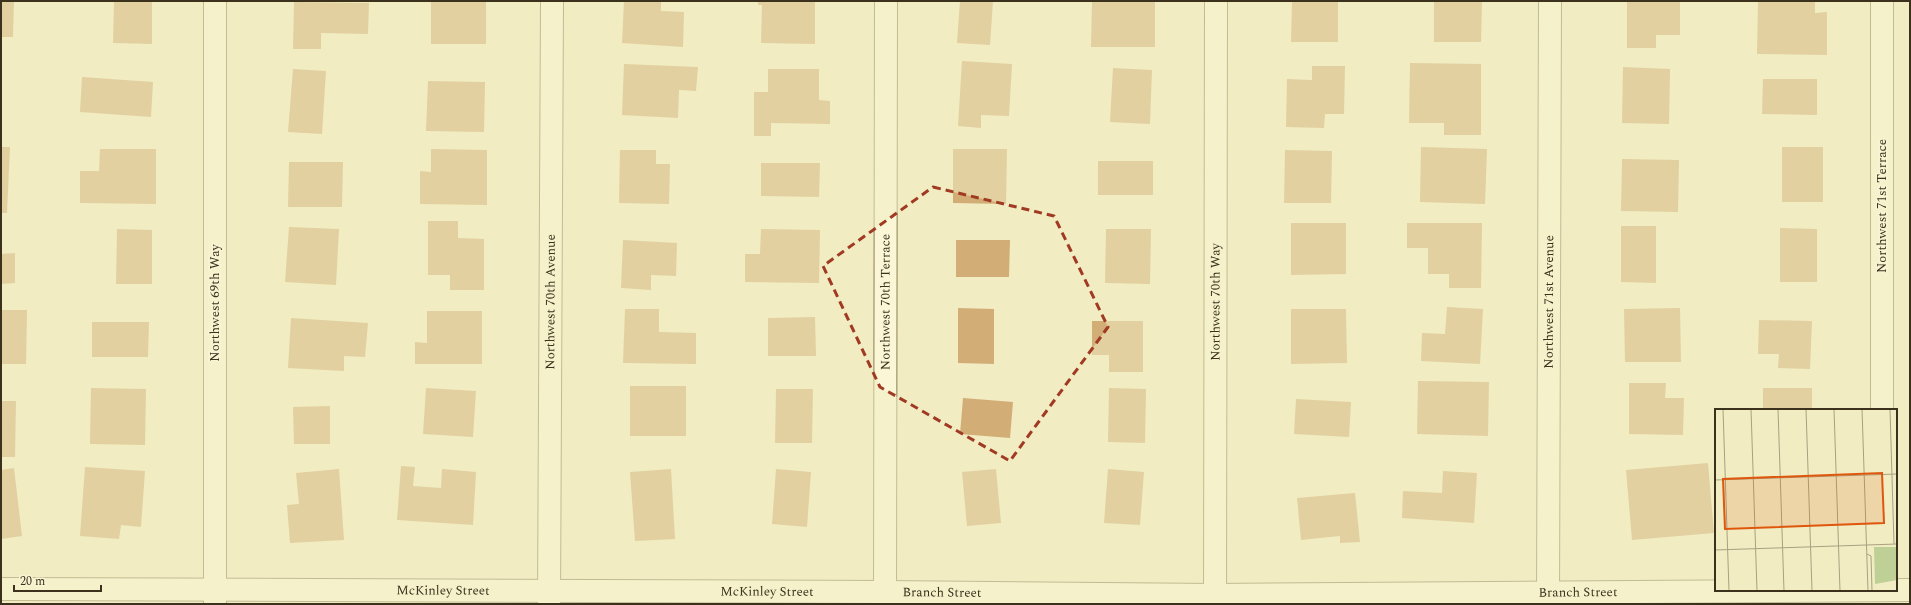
<svg xmlns="http://www.w3.org/2000/svg" width="1911" height="605" font-family="Spectral,serif">
  <style>
    .building { fill: #d2ad75 }
    .lines { fill: none; stroke-linecap: round; stroke-linejoin: round }
    .street-casing { stroke: #8c7e58; stroke-width: 24 }
    .street { stroke: #fbf7d6; stroke-width: 22 }
    .marked { fill: none; stroke: #a03a23; stroke-width: 3; stroke-dasharray: 8 5; stroke-linejoin: round }
    .labels { text-anchor: middle; dominant-baseline: central; stroke-width: 3.5; stroke-linejoin: round; paint-order: stroke }
    .street-label { font-size: 13px; fill: #3b311d; stroke: #f8f4d2 }
    .inset-road { fill: none; stroke: #a8a180; stroke-width: 1 }
    .view { fill: #df570d; fill-opacity: 0.15; stroke: #df570d; stroke-width: 2 }
    .inset-edge { fill: none; stroke: #3b311d; stroke-width: 2 }
  </style>
  <rect width="100%" height="100%" fill="#f1ecc2"/>
  <!-- building -->
  <path class="building" d="M1 1H14L13 37H1Z
    M114 1H152V44L113 43Z
    M431 1H486V44H431Z
    M624 1H661V11L684 12 683 47 622 43Z
    M758 1H815V44L761 43 762 5H758Z
    M960 1H993L990 45 957 43Z
    M1092 1H1155V47H1091Z
    M1292 1H1338V42H1291Z
    M1434 1H1482L1481 42H1434Z
    M1627 1 1680 2V35H1656V48H1627Z
    M1758 1H1815V13L1827 12V55L1757 54Z
    M294 2 369 3 368 34 321 33V49H293Z
    M962 61 1012 64 1009 116 981 115V128L958 126Z
    M1410 63 1481 64V135H1444V123H1409Z
    M624 64 698 67 696 91 679 90 678 118 622 115Z
    M1312 66H1345L1344 114H1325L1324 128 1286 127 1287 79 1312 80Z
    M1623 67 1670 69 1669 124 1622 123Z
    M1113 68 1152 70 1150 124 1110 122Z
    M293 69 326 71 322 134 288 132Z
    M768 69H819V100L830 101V124L771 123V136H754V92H768Z
    M82 77 153 82 151 117 80 112Z
    M1763 79H1817V115L1762 114Z
    M428 81 485 82 484 132 426 131Z
    M1 147H10L7 213H1Z
    M1421 147 1487 149 1485 204 1420 202Z
    M1782 147H1823V202H1782Z
    M100 149H156V204L80 203V171H99Z
    M431 149 487 150V205L420 204V171L431 172Z
    M953 149H1007L1006 204 953 203Z
    M620 150H656V164H670L669 204 619 203Z
    M1285 150 1332 151 1331 203H1284Z
    M1622 159 1679 160 1678 212 1621 211Z
    M1098 161H1153V195H1098Z
    M289 162H343L342 207H288Z
    M761 163H820L819 197 761 196Z
    M428 221H458V238L484 239V290H450V275H428Z
    M1291 223H1346V274L1291 275Z
    M1407 223H1482L1481 288H1449V274H1428V248H1407Z
    M1621 226H1656V283L1621 282Z
    M289 227 339 229 336 285 285 282Z
    M1780 228 1817 229V282H1780Z
    M117 229 152 230V284H116Z
    M761 229 820 230 819 283 745 282V254H760Z
    M1106 229H1151L1150 284 1105 283Z
    M623 240 677 243 676 276 651 275V290L621 288Z
    M956 240H1010L1009 277H956Z
    M15 253V283L1 284V254Z
    M1447 307 1483 309 1480 364 1421 361 1422 333 1445 334Z
    M958 308 994 309V364L958 363Z
    M1680 308 1681 362H1625L1624 309Z
    M625 309H659V332L696 333V364L623 363Z
    M1291 309H1346L1347 363 1291 364Z
    M1 310H27L26 364H1Z
    M427 311H482V364H415V342L427 343Z
    M815 317 816 356H768V318Z
    M291 318 368 323 365 357 344 356V371L288 368Z
    M1759 320 1812 321 1810 369 1778 368 1779 354H1758Z
    M1092 321H1143V372H1109V355H1092Z
    M92 322H149L148 357H92Z
    M1418 381 1489 382 1488 436 1417 434Z
    M1629 383H1666L1665 398H1684L1683 435 1629 434Z
    M630 386H686V436H630Z
    M91 388 146 389 145 445 90 444Z
    M426 388 476 391 473 437 423 434Z
    M1109 388 1146 389 1145 443 1108 442Z
    M1763 388H1812V410H1763Z
    M776 389H813L812 443H775Z
    M963 398 1013 402 1010 438 960 434Z
    M1296 399 1351 402 1349 437 1294 434Z
    M1 401H16L15 457H1Z
    M330 406V444H294L293 407Z
    M1708 463 1714 533 1632 540 1626 470Z
    M401 466 415 467 413 486 441 488 442 469 476 472 473 525 397 520Z
    M85 467 145 471 141 527 121 525 119 539 80 536Z
    M14 468 22 536 1 539V470Z
    M339 469 344 540 290 543 287 505 299 504 296 473Z
    M671 469 675 539 635 541 630 472Z
    M776 469 811 472 807 527 772 524Z
    M996 469 1001 523 967 526 962 472Z
    M1108 469 1144 472 1140 525 1104 523Z
    M1443 471 1477 473 1474 523 1402 518 1403 491 1442 493Z
    M1355 493 1360 542 1340 543V536L1301 540 1297 498Z"/>
  <g class="lines">
    <defs>
      <g id="street">
        <path d="M1882 1V410"/>
        <path id="s1" d="M1 589 885 592 1215 595 1910 590"/>
        <path d="M215 604V1"/>
        <path id="s2" d="M549 604 552 1"/>
        <path id="s3" d="M885 604 886 1"/>
        <path id="s4" d="M1215 604 1216 1"/>
        <path id="s5" d="M1548 604 1550 1"/>
      </g>
    </defs>
    <!-- street casing -->
    <use href="#street" class="street-casing"/>
    <!-- street -->
    <use href="#street" class="street"/>
  </g>
  <!-- marked area -->
  <path d="M0 0H1911V605H0ZM933 187 1054 216 1108 327 1010 461 880 387 823 266Z" fill="#f1ecc2" fill-opacity=".55" fill-rule="evenodd"/>
  <path class="marked" d="M933 187 1054 216 1108 327 1010 461 880 387 823 266Z"/>
  <g class="labels">
    <!-- street labels -->
    <g class="street-label">
      <text transform="translate(1882 206) rotate(-90)">Northwest 71st Terrace</text>
      <text stroke="none"><textPath href="#s2" startOffset="302">Northwest 70th Avenue</textPath></text>
      <text transform="translate(215 303) rotate(-90)">Northwest 69th Way</text>
      <text stroke="none"><textPath href="#s3" startOffset="302">Northwest 70th Terrace</textPath></text>
      <text stroke="none"><textPath href="#s4" startOffset="302">Northwest 70th Way</textPath></text>
      <text stroke="none"><textPath href="#s5" startOffset="302">Northwest 71st Avenue</textPath></text>
      <text stroke="none"><textPath href="#s1" startOffset="442">McKinley Street</textPath></text>
      <text stroke="none"><textPath href="#s1" startOffset="766">McKinley Street</textPath></text>
      <text stroke="none"><textPath href="#s1" startOffset="941">Branch Street</textPath></text>
      <text stroke="none"><textPath href="#s1" startOffset="1577">Branch Street</textPath></text>
    </g>
  </g>
  <!-- overview -->
  <g transform="translate(1715 409)">
    <rect width="182" height="182" fill="#f1ecc2"/>
    <path d="M159 138H182V171L160 175Z" fill="#bed095"/>
    <path class="inset-road" d="M8 0 14 182M36 0 42 182M63 0 69 182M91 0 97 182M119 0 125 182M147 0 153 182M175 0 179 135M0 71 182 65M0 141 182 135M152 145 156 147 157 182"/>
    <path class="view" d="M167 64 169 114 10 120 8 70Z"/>
    <rect width="182" height="182" class="inset-edge"/>
  </g>
  <!-- border -->
  <rect width="1911" height="605" fill="none" stroke="#3b311d" stroke-width="4"/>
  <!-- scale -->
  <path d="M14 585v6h87v-6" fill="none" stroke="#3b311d" stroke-width="2"/>
  <text x="20" y="585" font-size="12" fill="#3b311d" stroke="#f8f4d2" stroke-width="3" paint-order="stroke">20 m</text>
</svg>
